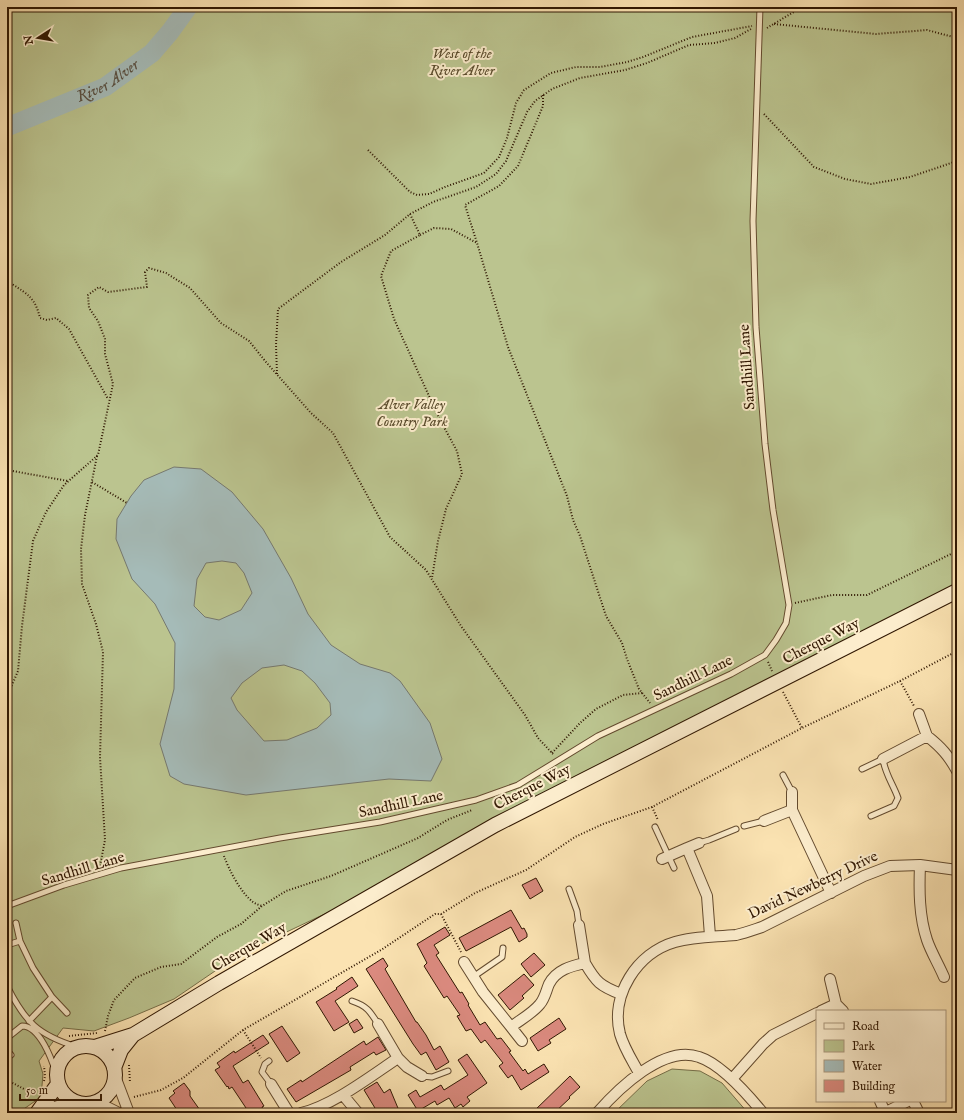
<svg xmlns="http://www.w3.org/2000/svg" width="964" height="1120" font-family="'IM FELL English',serif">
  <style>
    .green { fill: #bbc48f; stroke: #766e48 }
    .water { fill: #a5bbb8; stroke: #76796f; fill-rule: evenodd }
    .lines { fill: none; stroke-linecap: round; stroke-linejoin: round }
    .river { stroke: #a5bbb8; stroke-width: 19 }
    .building { fill: #db8a7f; stroke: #301702 }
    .lane-casing { stroke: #634a2e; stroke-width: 7 }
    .street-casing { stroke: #634a2e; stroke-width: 12 }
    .secondary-casing { stroke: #301702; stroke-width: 16 }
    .path { stroke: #301702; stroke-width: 2; stroke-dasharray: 1 2; stroke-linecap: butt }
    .lane { stroke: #fcedcd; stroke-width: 5 }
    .street { stroke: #fcedcd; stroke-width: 10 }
    .secondary { stroke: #fcedcd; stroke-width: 14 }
    .labels { text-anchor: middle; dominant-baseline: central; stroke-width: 4; stroke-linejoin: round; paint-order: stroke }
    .park-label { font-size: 15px; font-style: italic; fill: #5a4b2c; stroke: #fcedcd }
    .street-label { font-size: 15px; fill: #301702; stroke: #fcedcd }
    .water-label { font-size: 16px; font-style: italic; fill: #595042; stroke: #fcedcd }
  </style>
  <rect width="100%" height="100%" fill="#fbe3b2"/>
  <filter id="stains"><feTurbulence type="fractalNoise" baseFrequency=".005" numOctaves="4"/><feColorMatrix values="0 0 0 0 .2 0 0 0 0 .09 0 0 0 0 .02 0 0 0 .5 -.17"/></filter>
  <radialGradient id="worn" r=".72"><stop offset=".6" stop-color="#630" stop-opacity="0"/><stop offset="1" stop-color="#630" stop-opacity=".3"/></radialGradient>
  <!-- green -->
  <path class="green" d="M7 7H957V591L403 877 240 954 174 999 129 1018 94 1031 63 1028 39 1061 43 1074 41 1097 18 1113H7Z
    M672 1069 700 1071 722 1083 748 1113H614L647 1081Z"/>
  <!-- water -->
  <path class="water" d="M174 467 201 469 232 492 263 529 291 578 308 614 331 645 360 664 390 673 400 681 430 723 442 759 431 781 389 779 246 795 184 784 170 776 160 744 174 689 175 643 155 604 132 579 116 539 117 519 131 496 144 480ZM222 561 236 563 244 573 252 593 241 610 219 620 205 617 194 606 197 579 206 563ZM284 665 302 671 315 683 330 703 331 715 317 728 287 740 264 741 237 710 231 698 242 683 262 668Z"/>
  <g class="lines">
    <!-- river -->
    <path class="river" id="s1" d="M7 127 105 87 152 53 170 32 188 7"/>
  </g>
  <!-- building -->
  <path class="building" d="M536 878 543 891 530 899 522 885Z
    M511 910 522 929 524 928 527 934V937L519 942 511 927 466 951 459 938Z
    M445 927 450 935 434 945 439 953 436 955 460 993 462 992 469 1004 468 1005 480 1025 485 1022 497 1039 501 1038 511 1051 509 1052 523 1071 525 1069 528 1074 544 1064 549 1072 521 1090 512 1075 508 1078 499 1066 503 1063 485 1040 481 1043 471 1029 466 1031 457 1016 460 1015 447 996 444 998 424 966 427 963 417 944Z
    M534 953 545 965 531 977 521 964Z
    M383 958 388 966 385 969 416 1022H417L426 1035 434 1050 440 1046 449 1062 436 1070 426 1052 421 1055 413 1044 366 969Z
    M524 974 534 985 522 996 524 998 510 1010 498 995Z
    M352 977 358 986 335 1001 349 1022 334 1031 316 1002 337 989 336 988Z
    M559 1018 566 1029 549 1040 551 1043 538 1051 530 1038Z
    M357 1019 363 1028 354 1033 349 1024Z
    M282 1026 300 1053 287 1062 269 1034Z
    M263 1035 269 1043 233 1066 243 1083 248 1080 264 1106 262 1107 265 1113H246V1108L232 1087 229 1089 228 1086 227 1087 215 1070 220 1067 217 1063 234 1051 235 1053Z
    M378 1037 386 1050 376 1055 374 1052 350 1067 351 1070 296 1102 287 1089 301 1080 302 1082 364 1041 366 1045Z
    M467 1054 487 1083 467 1097 470 1101 463 1107 461 1104 455 1108 449 1098 437 1105 435 1101 418 1111 408 1095 416 1090 420 1097 441 1085 444 1090 468 1075 458 1060Z
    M570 1076 580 1087 569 1097 570 1098 554 1113H532Z
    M377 1082 384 1093 390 1089 400 1113H378L364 1090Z
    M184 1083 190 1091V1096L202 1113H179L169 1098 175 1093 173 1091Z"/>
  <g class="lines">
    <defs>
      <path id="lane" d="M862 769 883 759C885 774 893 784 898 798L894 806 871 816
        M783 775 792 792
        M744 826 764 821
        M655 827 674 868
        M699 843 709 840 736 829
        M569 889 577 911 579 925
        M7 906 64 885 121 868 280 838 380 822 476 800 518 785 598 736 731 674 765 655 776 640 786 623 789 605 773 510 765 444 756 327 753 221 760 7
        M16 923 20 941
        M7 945 20 941 33 968 52 997 29 1021
        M473 977 502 957 503 948
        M7 986C25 1022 38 1035 77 1047
        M52 997 67 1013
        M352 1001C367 1006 370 1011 378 1024
        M7 1038 22 1026C40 1026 52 1060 56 1073
        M7 1050 11 1055
        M269 1061 265 1064 262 1072 271 1084
        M422 1076 432 1077 448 1071"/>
      <path id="street" d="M919 714 927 736
        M883 759 927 736C941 747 949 756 957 771
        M792 810V792
        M764 821 792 810 831 893
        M687 848 699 843
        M662 859 687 848 707 896 710 936
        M920 865C919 890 919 916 927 940 931 952 939 965 944 977
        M579 925 585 963
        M464 962 483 992 511 1027C520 1020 533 1013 540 1004 545 998 546 991 549 984 556 970 571 966 585 963 596 982 600 986 621 994
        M830 979 836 1004 843 1011
        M821 1011 836 1004
        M378 1024 398 1058 407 1067 422 1076
        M511 1027 522 1041
        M639 1073C632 1060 624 1048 620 1034 610 995 637 953 675 942 695 936 715 937 736 935 745 933 753 930 762 927L864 876 890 866 920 865 957 870
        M115 1076 129 1113
        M732 1079 763 1044 773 1035 817 1013
        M271 1084 289 1113
        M343 1095 358 1113
        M880 1101 885 1112
        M913 1101 919 1113
        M97 1102 119 1113
        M301 1113C332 1106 371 1076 398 1058
        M597 1113C618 1089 664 1044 699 1057 721 1064 749 1096 763 1113
        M884 1113 908 1101"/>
      <path id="secondary" d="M57 1075a29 29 0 1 1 58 0a29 29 0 1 1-58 0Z
        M95 1047 133 1035 219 983 495 825 957 591
        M114 1068 121 1050 133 1035
        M37 1113 58 1084
        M46 1113 54 1109 77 1103"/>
    </defs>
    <!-- lane casing -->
    <use href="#lane" class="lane-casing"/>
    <!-- street casing -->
    <use href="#street" class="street-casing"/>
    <!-- secondary casing -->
    <use href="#secondary" class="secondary-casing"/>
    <!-- path -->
    <path class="path" d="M774 24 876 34 927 30 957 38
      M767 28 802 7
      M543 95V106L518 166 499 186 465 205 477 243 508 347 567 496 573 520 580 536 606 616 622 643 627 659 639 689 650 703
      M764 114 814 167 845 179 871 184 910 177 957 161
      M368 150 410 192 417 195 429 194 445 187 484 173 499 157 507 138 516 103 524 90 551 73 576 67H600L627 62 643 57 692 37 752 26
      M410 214 420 235 391 251 381 276 394 319 439 418 457 451 462 474 446 509 438 541 432 578
      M420 235 434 228 451 229 477 243
      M7 285 12 284C29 295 35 298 40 318L47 320 56 318 69 329 108 399
      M277 374 276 345 278 309 341 262 385 235 410 214 433 202 476 187 496 174 506 161 527 112 535 101 552 89 580 78 625 70 647 63 689 45 715 43 735 38 751 29
      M97 456 85 515 81 549 82 584 96 624 103 652 100 757 105 840 100 866
      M7 470 68 481
      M92 482 127 503
      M795 603 832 595H867L957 551
      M768 662 772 671
      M900 681 914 706
      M783 692 802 728
      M7 697 18 671 22 626 33 541 46 512 64 485 98 455 113 384 105 354V339L98 321 89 308 88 295 99 287 108 292 147 287 145 272 149 268 166 273 190 288 221 323 249 341 266 362 311 413 333 433 390 537 426 570 461 626 525 715 538 738 553 754
      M552 753 580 723 596 709 623 695 642 693
      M652 807 658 820
      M224 856C229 870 241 893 253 902 256 904 259 905 262 906
      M441 914 461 952
      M243 1030 261 1058
      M105 1031 108 1016 114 1000 135 978 161 967 181 964 217 937 241 924 262 906 286 891 331 876 418 838 447 820 472 810
      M69 1036 97 1033
      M129 1065 130 1083
      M7 1080 24 1089 37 1093
      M44 1081 45 1076 44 1066
      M134 1097 161 1090 183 1078 243 1030 381 950 435 914H441L475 893 526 870 575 837 603 824 652 807 802 728 900 681 957 651"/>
    <!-- lane -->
    <use href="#lane" class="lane"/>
    <!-- street -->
    <use href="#street" class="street"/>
    <!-- secondary -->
    <use href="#secondary" class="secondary"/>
  </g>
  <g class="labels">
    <!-- park labels -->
    <g class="park-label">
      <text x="462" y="53">West of the<tspan x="462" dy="17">River Alver</tspan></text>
      <text x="412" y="404">Alver Valley<tspan x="412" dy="17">Country Park</tspan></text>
    </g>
    <!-- street labels -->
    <g class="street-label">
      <text transform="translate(747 367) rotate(-94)">Sandhill Lane</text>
      <text transform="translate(821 641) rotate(-27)">Cherque Way</text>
      <text transform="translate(693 678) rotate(-26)">Sandhill Lane</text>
      <text transform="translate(532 787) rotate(-27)">Cherque Way</text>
      <text transform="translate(401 804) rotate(-12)">Sandhill Lane</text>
      <text transform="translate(83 869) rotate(-17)">Sandhill Lane</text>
      <text transform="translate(813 885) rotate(-25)">David Newberry Drive</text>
      <text transform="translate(249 947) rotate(-30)">Cherque Way</text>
    </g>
    <!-- water labels -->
    <g class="water-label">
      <text stroke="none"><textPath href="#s1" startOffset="111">River Alver</textPath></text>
    </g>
  </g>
  <!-- margin -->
  <rect width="964" height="1120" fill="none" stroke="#fbe3b2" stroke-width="24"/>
  <rect x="8" y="8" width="948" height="1104" fill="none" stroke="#301702" stroke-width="2"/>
  <rect x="12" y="12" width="940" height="1096" fill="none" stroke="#301702"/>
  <!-- legend -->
  <rect x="816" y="1010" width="130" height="92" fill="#fcedcd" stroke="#aa977c"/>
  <rect x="824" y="1023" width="20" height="6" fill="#fcedcd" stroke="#aa977c"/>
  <text x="852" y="1030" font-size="12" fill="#301702">Road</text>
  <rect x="824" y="1040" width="20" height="12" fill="#bbc48f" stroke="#aa977c"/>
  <text x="852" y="1050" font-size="12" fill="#301702">Park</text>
  <rect x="824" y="1060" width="20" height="12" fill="#a5bbb8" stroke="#aa977c"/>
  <text x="852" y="1070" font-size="12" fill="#301702">Water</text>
  <rect x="824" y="1080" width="20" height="12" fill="#db8a7f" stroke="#aa977c"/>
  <text x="852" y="1090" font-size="12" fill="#301702">Building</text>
  <!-- north arrow -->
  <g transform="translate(38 38) rotate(258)" stroke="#fcedcd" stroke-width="3" paint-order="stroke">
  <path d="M0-3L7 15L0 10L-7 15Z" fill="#301702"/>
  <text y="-6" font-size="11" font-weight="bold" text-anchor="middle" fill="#301702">N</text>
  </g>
  <!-- scale -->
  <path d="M20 1094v6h81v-6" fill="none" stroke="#301702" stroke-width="2"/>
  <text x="26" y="1094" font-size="12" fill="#301702" stroke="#fcedcd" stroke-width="3" paint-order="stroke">50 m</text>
  <rect width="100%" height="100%" filter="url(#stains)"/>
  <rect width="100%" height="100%" fill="url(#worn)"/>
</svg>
